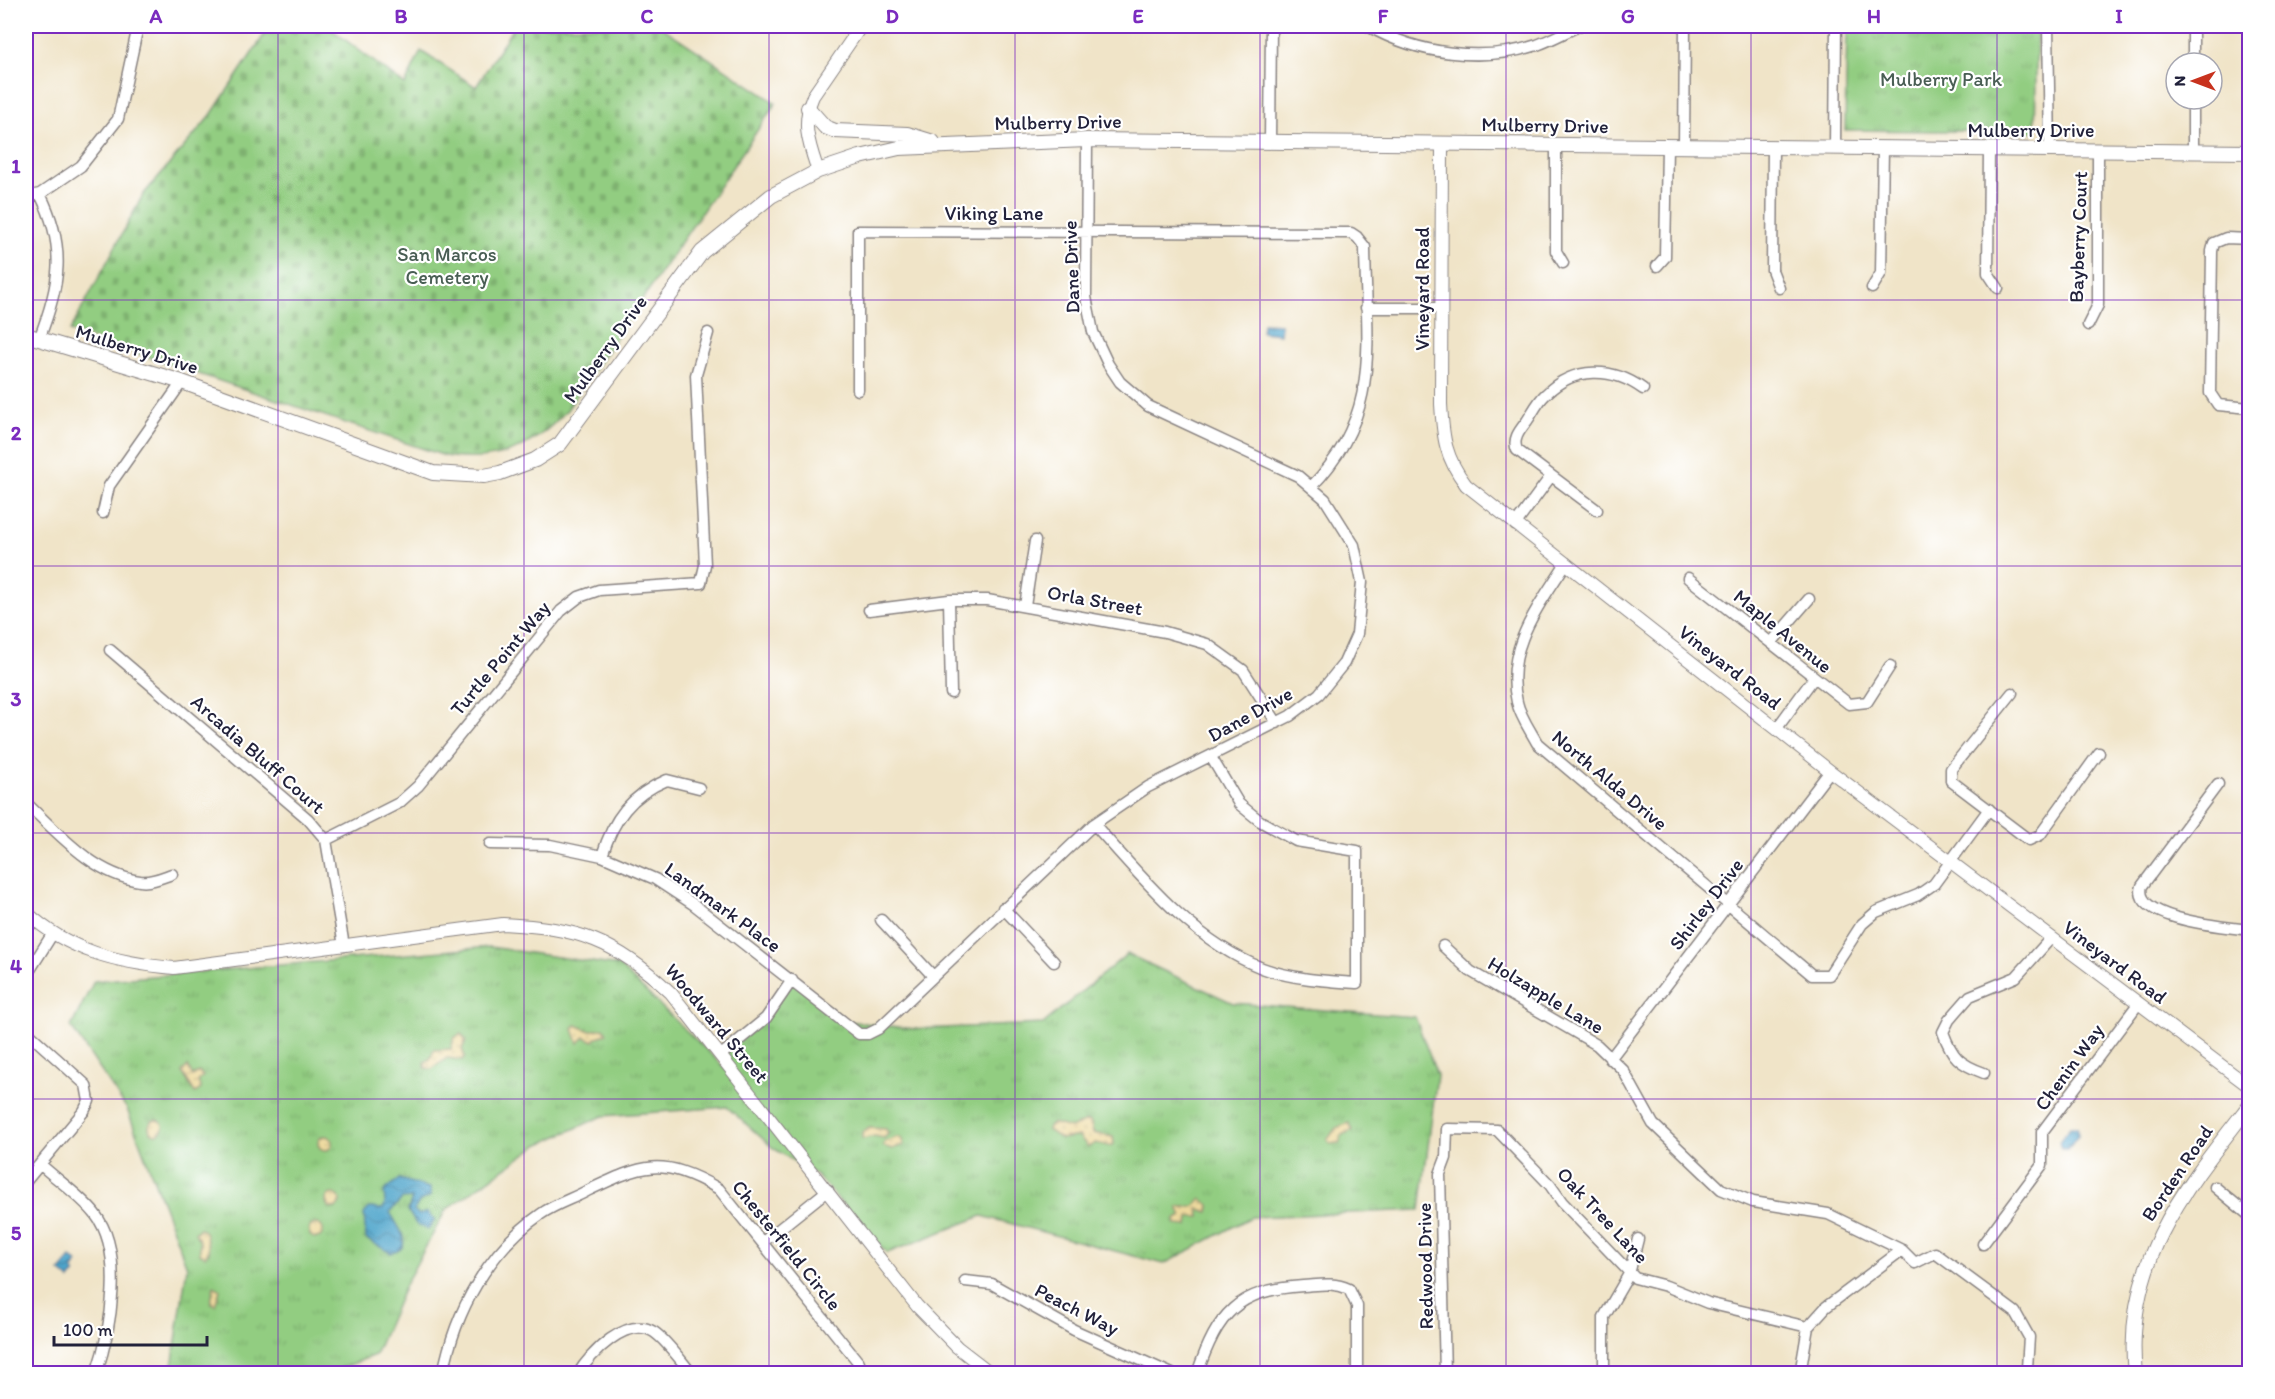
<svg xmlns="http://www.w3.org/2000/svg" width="2275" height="1399" font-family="Itim,sans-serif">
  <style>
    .grass { fill: url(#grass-tufts); stroke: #5a785e; stroke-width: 1.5 }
    .sand { fill: url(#sand-dots); stroke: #887e6c; stroke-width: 1.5 }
    .cemetery { fill: url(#cemetery-stones); stroke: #5a785e; stroke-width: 1.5 }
    .water { fill: url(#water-waves); stroke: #386383; stroke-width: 1.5 }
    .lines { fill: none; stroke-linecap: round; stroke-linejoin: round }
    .minor-casing { stroke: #898382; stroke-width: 13 }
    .tertiary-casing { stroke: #898382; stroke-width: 14 }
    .secondary-casing { stroke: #898382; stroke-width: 16 }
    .minor { stroke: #fff; stroke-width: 10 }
    .tertiary { stroke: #fff; stroke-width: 12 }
    .secondary { stroke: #fff; stroke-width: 14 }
    .grid { fill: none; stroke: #7b2cbf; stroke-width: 1.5; stroke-opacity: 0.55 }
    .labels { text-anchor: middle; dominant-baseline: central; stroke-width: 4.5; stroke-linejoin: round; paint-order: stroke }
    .park-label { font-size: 20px; fill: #495e54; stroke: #fff }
    .street-label { font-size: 20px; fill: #22223b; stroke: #fff }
    .neatline { fill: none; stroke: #7b2cbf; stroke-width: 2 }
    .grid-label { font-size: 20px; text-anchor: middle; font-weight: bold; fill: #7b2cbf }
  </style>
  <defs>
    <pattern id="grass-tufts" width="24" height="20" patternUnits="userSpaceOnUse" patternTransform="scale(1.5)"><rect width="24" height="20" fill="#92cd81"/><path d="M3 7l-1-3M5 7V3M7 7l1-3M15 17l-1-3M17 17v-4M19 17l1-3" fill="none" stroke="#7eb070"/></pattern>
    <pattern id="sand-dots" width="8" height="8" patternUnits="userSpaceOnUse" patternTransform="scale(1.5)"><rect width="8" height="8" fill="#eeda9e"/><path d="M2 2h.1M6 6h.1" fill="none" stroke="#ccbb89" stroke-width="1.8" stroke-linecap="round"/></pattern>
    <pattern id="cemetery-stones" width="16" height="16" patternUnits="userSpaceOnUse" patternTransform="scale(1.5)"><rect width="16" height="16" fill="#92cd81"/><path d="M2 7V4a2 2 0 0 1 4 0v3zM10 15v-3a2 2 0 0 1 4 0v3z" fill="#7eb070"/></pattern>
    <pattern id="water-waves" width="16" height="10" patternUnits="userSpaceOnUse" patternTransform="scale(1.5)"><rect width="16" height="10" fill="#4ea4cb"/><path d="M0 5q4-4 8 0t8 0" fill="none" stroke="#4085a6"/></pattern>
  </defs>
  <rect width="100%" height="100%" fill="#fff"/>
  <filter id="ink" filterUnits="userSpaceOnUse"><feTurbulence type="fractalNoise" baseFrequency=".0167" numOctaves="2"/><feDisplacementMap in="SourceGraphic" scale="12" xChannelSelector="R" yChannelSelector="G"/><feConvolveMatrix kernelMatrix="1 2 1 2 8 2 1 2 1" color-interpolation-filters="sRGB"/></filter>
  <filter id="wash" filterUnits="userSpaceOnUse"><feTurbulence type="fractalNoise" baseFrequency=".008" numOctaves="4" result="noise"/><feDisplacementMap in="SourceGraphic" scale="24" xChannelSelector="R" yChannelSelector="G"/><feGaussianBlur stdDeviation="1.35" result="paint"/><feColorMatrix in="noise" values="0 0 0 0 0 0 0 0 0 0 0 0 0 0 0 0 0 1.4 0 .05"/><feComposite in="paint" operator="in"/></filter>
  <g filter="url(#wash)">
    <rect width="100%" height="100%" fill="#f0e4c8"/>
    <!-- grass -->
    <path class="grass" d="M1847 26H2037L2035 132 1845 130Z
      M490 947 619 966 744 1086 721 1055 760 1023 793 981 846 1021 915 1029 1043 1024 1127 954 1233 1003 1415 1017 1437 1075 1420 1210 1251 1217 1164 1264 982 1216 887 1253 817 1176 773 1148 727 1107 603 1116 538 1145 446 1210 406 1283 375 1355 329 1373 171 1374 187 1267 127 1109 71 1027 94 981Z"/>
    <!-- sand -->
    <path class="sand" d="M576 1025 590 1031 604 1028 607 1034 597 1037 594 1041 585 1037 578 1043 573 1029Z
      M461 1034 466 1040 462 1049 465 1057 463 1060 447 1058 432 1069 425 1068V1062L430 1059 434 1050 451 1049 454 1038Z
      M188 1066 192 1076 199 1072 203 1076 198 1082 201 1089 195 1093 182 1072Z
      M149 1127a7 7 0 1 1 14 0a7 7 0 1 1-14 0Z
      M1087 1121 1091 1123 1093 1133 1113 1137 1114 1144 1110 1146 1096 1143 1088 1147 1079 1136 1061 1139 1048 1130V1126L1053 1123 1070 1128Z
      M1349 1123 1353 1130 1342 1135 1339 1143 1331 1144 1327 1140 1336 1128Z
      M870 1128 886 1129 888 1134 884 1138 875 1136 862 1139V1132Z
      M318 1143a7 7 0 1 1 14 0a7 7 0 1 1-14 0Z
      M897 1137 901 1138 904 1145 892 1149 883 1146 885 1142Z
      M326 1201a7 7 0 1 1 14 0a7 7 0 1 1-14 0Z
      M1201 1199 1210 1205 1209 1212 1199 1209 1200 1217H1189L1188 1226 1176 1225 1175 1220 1182 1216 1178 1207H1193Z
      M309 1231a7 7 0 1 1 14 0a7 7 0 1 1-14 0Z
      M200 1228 205 1232 209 1251 205 1256 200 1253V1242L195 1233Z
      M214 1286 220 1290 215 1305 211 1302Z"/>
    <!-- cemetery -->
    <path class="cemetery" d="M270 26H327L405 85 421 51 476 87 514 26H660L776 103 567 410C533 448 497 465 445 456L70 331 143 195 211 115Z"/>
    <!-- water -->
    <path class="water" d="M1263 323 1281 324 1280 334 1262 332Z
      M2070 1127H2077L2079 1134 2068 1149H2063L2059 1142Z
      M399 1179 430 1188 431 1196 419 1202 414 1211 419 1215 427 1212 435 1220 428 1229 416 1224 408 1211 412 1198 402 1199 390 1212C396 1224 417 1248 391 1253L366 1239 364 1214 369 1208 383 1209 385 1203 384 1191Z
      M71 1258 78 1263 72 1270 75 1273 70 1280 60 1271Z"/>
  </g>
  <g filter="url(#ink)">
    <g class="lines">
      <defs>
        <path id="minor" d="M1368 26C1417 54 1482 63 1537 45 1551 40 1565 32 1579 26
          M2048 26 2050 150
          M2193 63V26
          M1270 142 1271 26
          M1556 145V251L1563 263
          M1684 146 1685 26
          M1773 147 1772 270 1779 288
          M1835 148 1836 26
          M1989 150 1988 273 1998 288
          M2193 152V99
          M26 197 40 194 81 166 118 119 138 26
          M2250 239 2226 238 2214 243 2212 251 2210 393 2218 405 2250 408
          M1657 266 1665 257 1667 146
          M1872 288 1881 273 1883 148
          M1366 308H1441
          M2088 325 2098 305V150
          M39 339C60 286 67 247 40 194
          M858 390V231L1351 233 1357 237 1365 247C1366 342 1383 414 1311 487
          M1597 510 1517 450C1512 439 1520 430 1527 421 1533 412 1538 401 1546 394 1574 366 1613 367 1643 389
          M103 513 109 486 182 382
          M1515 525 1551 476
          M1566 563C1539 606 1504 648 1517 702 1520 716 1530 730 1537 743L1812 975H1829L1862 924 1876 912 1918 895 1934 884 1989 809
          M1688 578 1849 704 1867 702 1890 666
          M949 600 951 693
          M1025 606 1035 541
          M869 610 949 600H987L1165 632 1207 644 1243 670 1277 723
          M1771 643 1809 599
          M110 650 308 819 326 840 344 946
          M2012 693 1951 769V781L2029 840 2040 835 2099 753
          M1777 728 1813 679
          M2218 784 2142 886C2131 920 2228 927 2250 930
          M26 803C58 833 94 875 140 881 150 883 163 877 172 874
          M1094 824C1142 878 1193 941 1262 968 1292 979 1325 981 1357 983V851L1296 841 1260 821 1239 804 1211 757
          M326 840 399 803 418 786 561 611 579 597 599 590 701 583 705 565 696 375 708 333
          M490 844 550 845 602 856 655 879 693 904 859 1034H868L878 1029 1094 824 1148 787 1290 716 1319 694 1344 663 1357 634 1362 582 1354 545 1325 499 1298 476 1148 406 1120 382 1108 364 1093 332 1086 297 1087 140
          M602 856C613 819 631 795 667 780L699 788
          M1003 908 1054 962
          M881 920 933 976
          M1443 946 1470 971 1597 1045 1623 1070 1653 1124 1721 1189 1753 1202 1828 1214 1902 1250 1915 1263 1935 1253 2015 1312 2029 1337 2027 1368 2023 1374
          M26 976 53 933
          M26 1031 86 1085 89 1101 84 1111 26 1181
          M721 1055 766 1018 792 980
          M1610 1059 1830 771
          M1984 1073C1959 1064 1952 1057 1943 1032L1949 1020 1970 996 2016 977 2051 938
          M40 1164C57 1180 80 1195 95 1214 125 1252 111 1330 96 1374
          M2215 1187 2250 1216
          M763 1242 828 1190
          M1983 1244 2042 1165V1132L2138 1004
          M965 1281 992 1284 1074 1330 1172 1374
          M443 1374C455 1311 488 1251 541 1214 555 1204 572 1199 587 1191 644 1164 661 1156 719 1189L859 1363 860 1374
          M578 1374C590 1354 627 1315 654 1332 665 1339 683 1363 692 1374
          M1197 1374C1218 1313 1237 1290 1303 1286 1320 1285 1333 1282 1349 1289L1357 1306V1374
          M1445 1374 1440 1174 1446 1158 1447 1129 1497 1130 1550 1185 1562 1202 1635 1278 1666 1286 1708 1303 1808 1327
          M1604 1374V1317L1629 1274 1638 1239
          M1800 1374 1808 1327 1826 1307 1902 1250"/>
        <path id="tertiary" d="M1442 143 1441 404C1443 438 1445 457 1466 485L1830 771 2250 1087
          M818 171C809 144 801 124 813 96L861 26
          M26 912C68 951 118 963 174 968L503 924C579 928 615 940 671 993L917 1306 957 1347 992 1374"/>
        <path id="secondary" d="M808 108 825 127 835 131 907 134 933 142
          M26 335 182 382 433 473 484 476 500 473 535 460 560 444 702 252 771 196 818 171 860 157 899 148 1087 140 2250 152
          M2135 1374C2123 1262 2185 1188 2250 1105"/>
      </defs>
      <!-- minor casing -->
      <use href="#minor" class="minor-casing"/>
      <!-- tertiary casing -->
      <use href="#tertiary" class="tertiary-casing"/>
      <!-- secondary casing -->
      <use href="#secondary" class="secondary-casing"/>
      <!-- minor -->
      <use href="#minor" class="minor"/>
      <!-- tertiary -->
      <use href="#tertiary" class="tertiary"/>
      <!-- secondary -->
      <use href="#secondary" class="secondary"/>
    </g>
  </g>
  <!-- grid -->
  <path class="grid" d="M278 26V1374M524 26V1374M769 26V1374M1015 26V1374M1260 26V1374M1506 26V1374M1751 26V1374M1997 26V1374M26 300H2250M26 566H2250M26 833H2250M26 1099H2250"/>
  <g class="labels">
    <!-- park labels -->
    <g class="park-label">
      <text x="1941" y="79">Mulberry Park</text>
      <text x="447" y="254">San Marcos<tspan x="447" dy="23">Cemetery</tspan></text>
    </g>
    <!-- street labels -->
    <g class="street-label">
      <text transform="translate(1058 122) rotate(-1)">Mulberry Drive</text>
      <text transform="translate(1545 125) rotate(1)">Mulberry Drive</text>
      <text x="2031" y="130">Mulberry Drive</text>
      <text x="994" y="213">Viking Lane</text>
      <text transform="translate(2078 237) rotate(-88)">Bayberry Court</text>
      <text transform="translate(1071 267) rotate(-92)">Dane Drive</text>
      <text transform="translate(1422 289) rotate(-90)">Vineyard Road</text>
      <text transform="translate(137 349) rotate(17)">Mulberry Drive</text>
      <text transform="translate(605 349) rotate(-54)">Mulberry Drive</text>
      <text transform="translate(1095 600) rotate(10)">Orla Street</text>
      <text transform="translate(1783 631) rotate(39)">Maple Avenue</text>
      <text transform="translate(500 658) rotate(-50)">Turtle Point Way</text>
      <text transform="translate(1730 667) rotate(38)">Vineyard Road</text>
      <text transform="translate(1250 714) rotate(-29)">Dane Drive</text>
      <text transform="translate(258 754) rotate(41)">Arcadia Bluff Court</text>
      <text transform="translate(1610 780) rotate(40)">North Alda Drive</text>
      <text transform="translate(1706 904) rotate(-53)">Shirley Drive</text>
      <text transform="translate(723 907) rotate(36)">Landmark Place</text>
      <text transform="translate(2115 962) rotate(37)">Vineyard Road</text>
      <text transform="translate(1546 995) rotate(31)">Holzapple Lane</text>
      <text transform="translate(717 1023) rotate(50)">Woodward Street</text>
      <text transform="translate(2069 1067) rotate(-54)">Chenin Way</text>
      <text transform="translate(2177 1173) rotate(-56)">Borden Road</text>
      <text transform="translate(1603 1215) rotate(47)">Oak Tree Lane</text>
      <text transform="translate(787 1245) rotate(51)">Chesterfield Circle</text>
      <text transform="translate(1425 1266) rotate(-91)">Redwood Drive</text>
      <text transform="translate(1077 1309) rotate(27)">Peach Way</text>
    </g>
  </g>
  <!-- margin -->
  <rect width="2275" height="1399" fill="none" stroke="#fff" stroke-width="66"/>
  <!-- north arrow -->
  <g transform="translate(2194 81) rotate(270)"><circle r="28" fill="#ffffff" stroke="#a7a7b1" stroke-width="1.5"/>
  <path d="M0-4.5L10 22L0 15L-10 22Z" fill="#c8321e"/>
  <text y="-9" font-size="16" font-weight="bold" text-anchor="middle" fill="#22223b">N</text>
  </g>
  <!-- scale -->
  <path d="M54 1336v9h153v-9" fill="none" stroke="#22223b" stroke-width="3"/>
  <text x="63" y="1336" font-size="18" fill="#22223b" stroke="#ffffff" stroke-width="4.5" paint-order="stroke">100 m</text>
  <rect x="33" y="33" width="2209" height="1333" class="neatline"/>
  <g class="grid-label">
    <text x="156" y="23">A</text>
    <text x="401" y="23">B</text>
    <text x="647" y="23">C</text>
    <text x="892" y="23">D</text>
    <text x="1138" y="23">E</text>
    <text x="1383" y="23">F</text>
    <text x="1628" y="23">G</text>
    <text x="1874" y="23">H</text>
    <text x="2119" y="23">I</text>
    <text x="16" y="173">1</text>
    <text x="16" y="440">2</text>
    <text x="16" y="706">3</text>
    <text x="16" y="973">4</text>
    <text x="16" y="1240">5</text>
  </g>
</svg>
